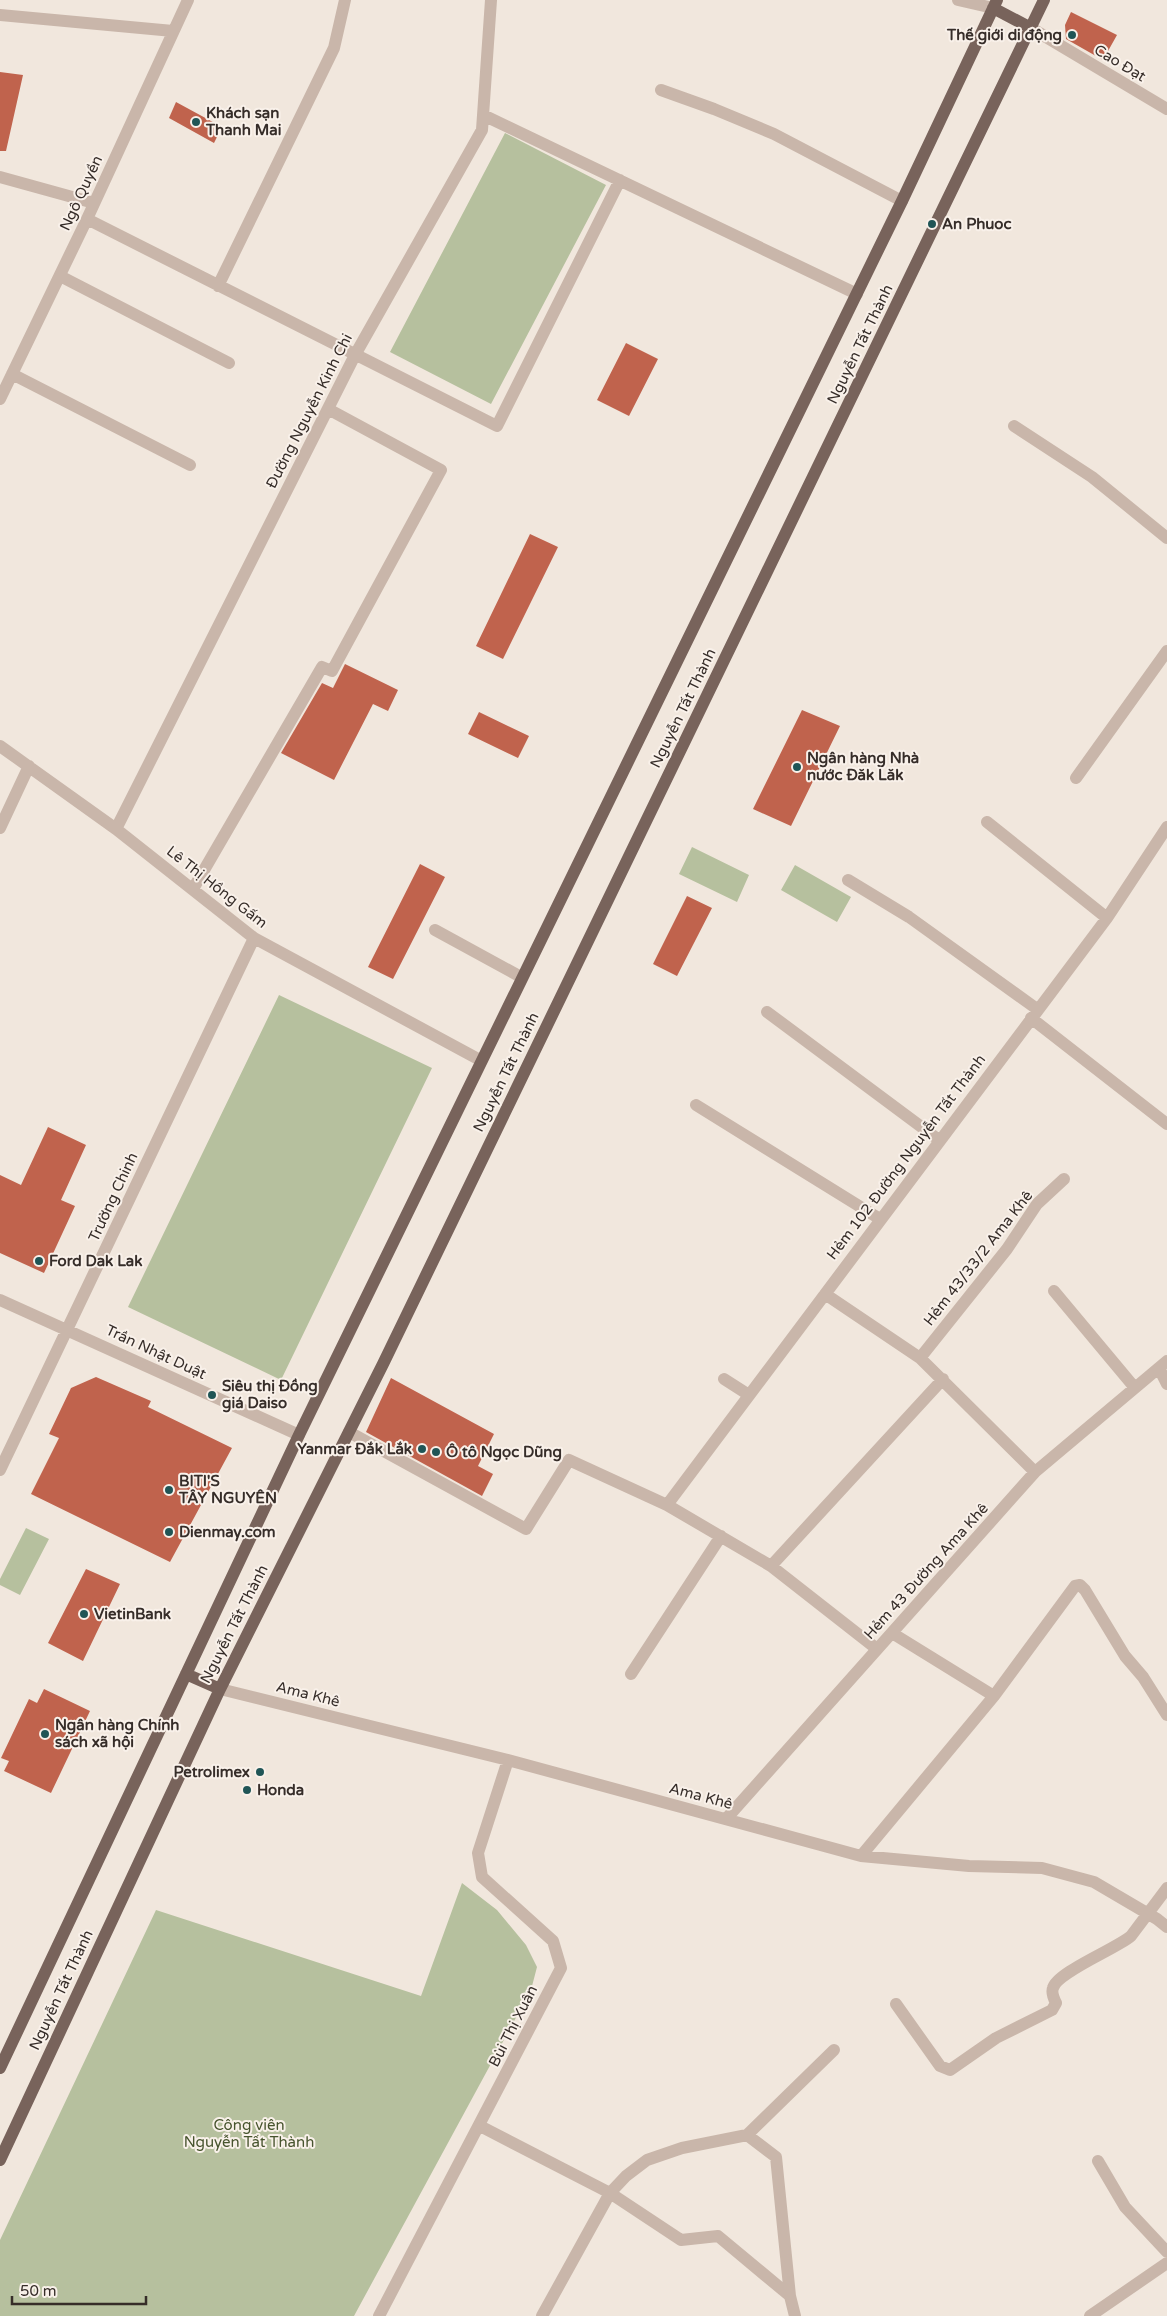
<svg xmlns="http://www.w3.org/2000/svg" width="1167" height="2316" viewBox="0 0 1167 2316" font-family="'Varela Round',sans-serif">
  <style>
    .green { fill: #b6c09e }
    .building { fill: #c0634d }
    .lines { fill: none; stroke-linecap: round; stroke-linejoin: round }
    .minor { stroke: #c9b6aa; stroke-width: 12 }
    .major { stroke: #78635b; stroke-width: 12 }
    .poi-dot { fill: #205556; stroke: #f9f1ea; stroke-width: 2 }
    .labels { text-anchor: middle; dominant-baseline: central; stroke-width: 4; stroke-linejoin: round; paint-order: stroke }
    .poi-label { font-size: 15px; font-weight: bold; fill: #362d29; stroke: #f9f1ea; text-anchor: start }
    .street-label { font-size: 15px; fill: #362d29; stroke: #f9f1ea }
    .park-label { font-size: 15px; fill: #47542e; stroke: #f9f1ea }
  </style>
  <rect width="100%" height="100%" fill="#f1e7dd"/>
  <path class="green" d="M505 133 606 185 491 404 390 352Z
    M692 847 749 875 737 902 679 874Z
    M795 865 851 897 837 922 781 890Z
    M279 995 432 1068 281 1380 128 1307Z
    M26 1528 49 1539 20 1595 0 1585V1579Z
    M462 1883 497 1910 526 1945 537 1967 531 1990 354 2316H0V2240L156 1910 421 1996Z"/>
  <path class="building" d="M1071 12 1117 35 1103 60 1066 39 1065 25Z
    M0 72 23 75 6 151H0Z
    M176 102 222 127 214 143 169 118Z
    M626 343 658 359 629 416 597 400Z
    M530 534 558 547 503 659 476 646Z
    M345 664 398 690 388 711 373 704 334 780 281 753 322 683 333 688Z
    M802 710 840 726 791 826 753 809Z
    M479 712 529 736 518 758 468 734Z
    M420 864 445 877 393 979 368 967Z
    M687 896 712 908 677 976 653 964Z
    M48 1127 86 1145 61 1200 75 1206 44 1273 0 1253V1175L21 1185Z
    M96 1377 151 1401 148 1407 232 1448 170 1562 31 1494 59 1438 49 1434 71 1388Z
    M391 1378 494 1434 478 1466 493 1474 482 1496 366 1432Z
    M86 1569 120 1584 83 1661 48 1643Z
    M44 1689 90 1711 51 1793 4 1771 9 1761 1 1758 29 1699 37 1703Z"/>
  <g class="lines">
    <path class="minor" d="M958 0 993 8
      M0 15 173 31
      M1031 28 1167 109
      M661 90 714 109 774 134 902 201
      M483 115 857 294
      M0 177 94 203
      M87 219 497 426 620 180
      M60 276 229 363
      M218 286 334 48 345 0
      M12 374 190 465
      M0 399 87 219 188 0
      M1014 426 1092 477 1167 538
      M0 746 116 829 254 938 480 1060
      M1076 778 1167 651
      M987 822 1107 918
      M0 828 29 766
      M116 829 355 355 482 130 491 0
      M848 880 909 917 1037 1009
      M193 889 322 667 332 671 441 470 328 409
      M435 930 521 977
      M767 1012 939 1140
      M1031 1018 1167 1124
      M696 1105 880 1219
      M1054 1291 1135 1388
      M825 1294 920 1358 1035 1472
      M0 1300 299 1435
      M920 1358 1007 1249 1037 1204 1064 1179
      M1159 1368 1167 1384
      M724 1379 749 1395
      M349 1432 526 1529 569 1460 667 1505 771 1566 877 1649
      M0 1470 254 938
      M667 1505 1107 918 1167 827
      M771 1566 943 1379
      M892 1633 994 1696
      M631 1674 721 1536
      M220 1689 508 1760 861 1856 969 1866 1042 1868 1094 1882 1157 1919 1167 1927
      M726 1819 1035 1472 1167 1361
      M861 1856 994 1696 1075 1586 1080 1585 1085 1590 1125 1656 1143 1677 1167 1715
      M896 2004 940 2066 950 2070 996 2038 1052 2010 1056 2003C1054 1999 1051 1993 1053 1988 1057 1972 1116 1949 1131 1936L1167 1888
      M480 2126 610 2193 542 2316
      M747 2135 776 2157 790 2296 795 2316
      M1098 2161 1125 2207 1167 2252
      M790 2296 718 2236 681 2240 610 2193 626 2176 647 2160 682 2148 747 2135 834 2050
      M379 2316 561 1968 553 1941 482 1877 478 1853 508 1760
      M1090 2316 1167 2263"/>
    <path class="major" d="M993 8 1031 28
      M186 1674 220 1689
      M0 2068 299 1435 902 201 997 0
      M0 2160 220 1689 383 1364 1044 0"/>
  </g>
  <g class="poi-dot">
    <circle cx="1072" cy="35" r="5"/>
    <circle cx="196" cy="122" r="5"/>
    <circle cx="932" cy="224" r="5"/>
    <circle cx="797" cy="767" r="5"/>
    <circle cx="39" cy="1261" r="5"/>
    <circle cx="212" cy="1395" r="5"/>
    <circle cx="422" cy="1449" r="5"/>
    <circle cx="436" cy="1452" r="5"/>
    <circle cx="169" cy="1490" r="5"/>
    <circle cx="169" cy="1532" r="5"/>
    <circle cx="84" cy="1614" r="5"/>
    <circle cx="45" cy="1734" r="5"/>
    <circle cx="260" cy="1772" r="5"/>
    <circle cx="247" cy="1790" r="5"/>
  </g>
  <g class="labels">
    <g class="poi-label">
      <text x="1062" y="35" text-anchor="end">Thế giới di động</text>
      <text x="206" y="113">Khách sạn<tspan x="206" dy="17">Thanh Mai</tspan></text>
      <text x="942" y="224">An Phuoc</text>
      <text x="807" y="758">Ngân hàng Nhà<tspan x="807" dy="17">nước Đăk Lăk</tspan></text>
      <text x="49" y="1261">Ford Dak Lak</text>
      <text x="222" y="1386">Siêu thị Đồng<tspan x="222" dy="17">giá Daiso</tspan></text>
      <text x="412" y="1449" text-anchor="end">Yanmar Đắk Lắk</text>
      <text x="446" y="1452">Ô tô Ngọc Dũng</text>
      <text x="179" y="1481">BITI'S<tspan x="179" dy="17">TÂY NGUYÊN</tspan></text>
      <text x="179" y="1532">Dienmay.com</text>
      <text x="94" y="1614">VietinBank</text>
      <text x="55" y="1725">Ngân hàng Chính<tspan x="55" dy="17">sách xã hội</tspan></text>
      <text x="250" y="1772" text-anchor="end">Petrolimex</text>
      <text x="257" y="1790">Honda</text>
    </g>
    <g class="street-label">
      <text transform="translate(1120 63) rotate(31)">Cao Đạt</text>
      <text transform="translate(81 193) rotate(-65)">Ngô Quyền</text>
      <text transform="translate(860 344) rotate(-64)">Nguyễn Tất Thành</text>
      <text transform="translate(309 411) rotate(-63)">Đường Nguyễn Kinh Chi</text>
      <text transform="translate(683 708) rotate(-64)">Nguyễn Tất Thành</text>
      <text transform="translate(217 887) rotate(38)">Lê Thị Hồng Gấm</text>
      <text transform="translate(506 1072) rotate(-64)">Nguyễn Tất Thành</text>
      <text transform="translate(906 1157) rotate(-53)">Hẻm 102 Đường Nguyễn Tất Thành</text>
      <text transform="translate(113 1197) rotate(-65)">Trường Chinh</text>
      <text transform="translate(978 1258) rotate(-52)">Hẻm 43/33/2 Ama Khê</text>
      <text transform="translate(156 1352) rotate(25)">Trần Nhật Duật</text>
      <text transform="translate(926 1571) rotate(-48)">Hẻm 43 Đường Ama Khê</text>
      <text transform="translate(234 1624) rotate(-63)">Nguyễn Tất Thành</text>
      <text transform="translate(308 1694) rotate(14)">Ama Khê</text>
      <text transform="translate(701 1796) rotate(15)">Ama Khê</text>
      <text transform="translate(61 1990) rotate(-65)">Nguyễn Tất Thành</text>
      <text transform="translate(513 2026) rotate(-63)">Bùi Thị Xuân</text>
    </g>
    <g class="park-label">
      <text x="249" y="2125">Công viên<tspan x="249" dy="17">Nguyễn Tất Thành</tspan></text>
    </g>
  </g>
  <path d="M12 2296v8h134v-8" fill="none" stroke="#362d29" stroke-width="2.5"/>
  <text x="20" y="2296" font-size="15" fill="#362d29" stroke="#f9f1ea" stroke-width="4" paint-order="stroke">50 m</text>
</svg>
